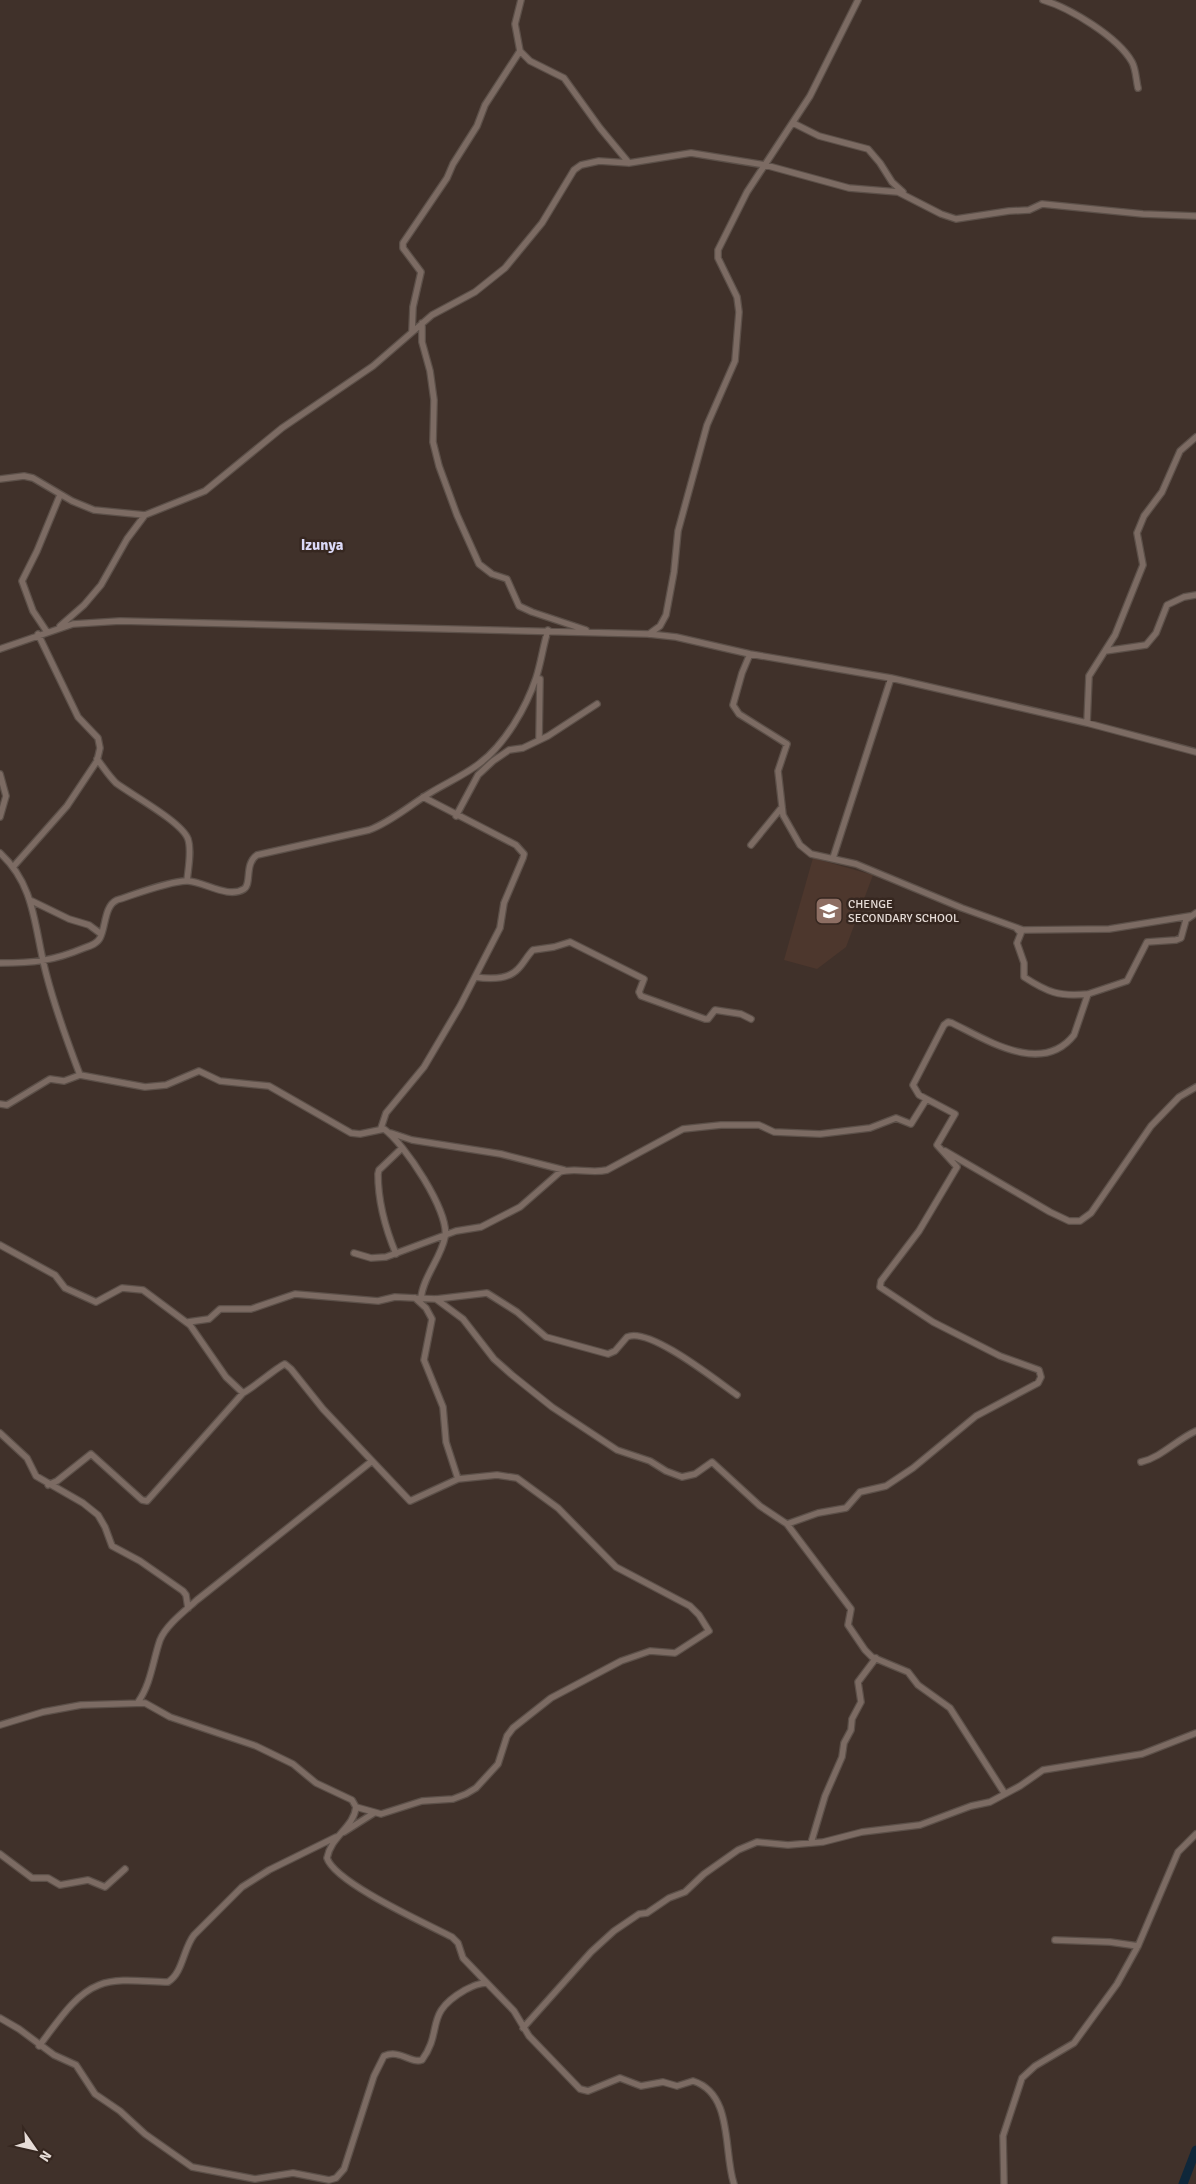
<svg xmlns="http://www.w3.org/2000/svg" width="1196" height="2184" viewBox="0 0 1196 2184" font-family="Signika,sans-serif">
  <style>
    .built { fill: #4d372d }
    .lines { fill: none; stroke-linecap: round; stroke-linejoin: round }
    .river { stroke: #0f273a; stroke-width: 9 }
    .minor-casing { stroke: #5c5049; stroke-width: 8 }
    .minor { stroke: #7c6b63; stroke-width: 5.5 }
    .labels { text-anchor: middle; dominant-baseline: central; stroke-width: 5; stroke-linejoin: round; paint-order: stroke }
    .poi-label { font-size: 12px; fill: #e6dcd7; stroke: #362720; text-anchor: start }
    .quarter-label { font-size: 15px; font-weight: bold; fill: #dbd9f7; stroke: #362720 }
  </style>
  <rect width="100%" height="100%" fill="#40312a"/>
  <path class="built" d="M813 858 873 875 846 947 817 969 784 960Z"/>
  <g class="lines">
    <path class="river" d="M1183 2184 1196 2150"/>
    <defs>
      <path id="minor" d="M521 0 515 24 520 51 530 61 564 78 600 128 629 163
        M1043 0C1070 8 1118 37 1132 62 1136 69 1136 80 1138 88
        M793 123 819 136 868 149 880 163 892 182 903 192
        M422 323V342L430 371 434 400 433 442 439 466 457 515 479 564 492 574 507 579 519 606 532 612 586 630
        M412 331 413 307 421 272 403 248V243L447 178 453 164 477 126 485 105 520 51
        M0 479 24 476 33 478 72 501 94 510 145 515 205 491 282 428 373 366 432 315 475 292 505 268 542 223 574 170 581 165 599 161 629 163 691 153 765 165 849 188 898 192 941 214 956 219 1009 211 1029 210 1042 204 1143 214 1196 216
        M60 626 84 605 101 585 127 539 145 515
        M47 632 33 611 22 581 37 551 60 495
        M649 634 660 626 666 615 674 572 678 531 707 425 735 361 739 312 737 297 718 258V250L747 192 810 96 858 0
        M0 649 73 624 120 621 649 634 676 637 750 654 891 678 1087 723 1196 752
        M1105 651 1146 645 1156 633 1167 605 1184 597 1196 595
        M750 654 742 673 733 705 739 714 787 744 778 771 783 815 800 845 811 854 856 864 962 908 1023 930 1109 929 1190 916
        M1087 723 1089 676 1115 635 1143 565 1137 533 1144 516 1162 492 1180 451 1196 437
        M539 740 540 679
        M97 759C104 768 108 775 116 783 132 795 182 822 188 839 192 851 188 869 187 881
        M0 774 6 796 0 817
        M456 816 478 775 493 761 509 750 523 748 548 736 597 704
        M751 845 782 807
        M0 853C36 886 34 928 46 973 55 1008 67 1041 80 1075
        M833 858 891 678
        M13 867 67 806 97 761 100 748 98 738 78 717 38 634
        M32 901 69 919 89 925 101 934
        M1017 929 1021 933 1017 943 1024 963V977C1047 992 1059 997 1088 994
        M0 963C33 963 53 961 84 948 90 946 97 944 100 938 106 927 104 906 117 900 133 895 172 880 188 881 205 882 228 899 244 889 252 884 244 864 257 855L369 830C391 822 410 805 430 793 446 783 465 775 480 763 505 744 526 708 536 678 541 663 543 646 548 630
        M475 977C488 979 508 980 518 969 524 963 527 956 533 950L554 947 570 942 644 979 639 992 641 996 705 1019H708L715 1010 741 1014 751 1019
        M0 1104 7 1105 50 1079 64 1081 80 1075 145 1087 166 1085 199 1071 220 1081 269 1086 351 1133 360 1134 384 1129C404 1143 450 1212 445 1237 441 1258 423 1277 421 1298
        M381 1128 386 1113 424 1067 460 1006 500 928 504 903 523 858 524 854 516 845 423 797
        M391 1133 412 1140 501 1154 564 1170
        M945 1151 1050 1212 1069 1221H1080L1091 1213 1100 1200 1151 1126 1179 1097 1196 1087
        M0 1245 55 1275 65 1288 96 1302 122 1288 143 1290 190 1325 226 1377 243 1393
        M354 1253 371 1258 386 1257 456 1231 481 1227 520 1207 560 1172C575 1167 591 1174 607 1170L683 1129 721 1125H759L774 1132 820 1134 870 1128 896 1118 911 1124 926 1100
        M396 1254C386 1230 378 1200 378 1174L379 1170 402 1148
        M415 1298 426 1308 432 1319 424 1360 443 1407 446 1442 458 1479
        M436 1299 463 1319 494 1359 512 1375 552 1407 617 1450 650 1461 666 1471 682 1477 695 1474 712 1462 760 1506 787 1524 845 1601 851 1609 848 1625 865 1650 872 1657 908 1672 918 1685 950 1708 1005 1794
        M188 1322 209 1319 220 1309H251L295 1294 378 1301 395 1297 436 1299 487 1293 517 1312 546 1337 608 1354 615 1351 627 1337C649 1326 718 1382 737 1395
        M0 1433 27 1458 36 1476 83 1503 98 1515 105 1527 112 1546 140 1561 183 1591 186 1595 188 1608
        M1141 1462C1162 1457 1176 1440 1196 1431
        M48 1485 57 1481 91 1454 142 1500 147 1501 243 1393C253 1388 280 1365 285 1364L291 1369 323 1409 410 1501 458 1479 497 1475 517 1478 558 1508 616 1567 690 1606 699 1615 709 1631 675 1653 650 1651 621 1661 551 1698 513 1728 507 1736 498 1764 476 1788 466 1794 453 1799 422 1801 381 1814 356 1807
        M787 1524 818 1513 846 1508 860 1492 886 1486 913 1468 976 1416 1038 1383 1041 1377 1039 1370 1000 1356 933 1322 880 1287 881 1281 919 1231 957 1167 937 1145 955 1114 919 1095 913 1085 944 1025 948 1022 952 1023C987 1040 1042 1076 1074 1035L1088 994 1127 981 1147 942 1176 940 1181 938 1186 920 1196 913
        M138 1702C151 1684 153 1660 160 1640 166 1625 186 1610 197 1600L372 1461
        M0 1725 43 1712 81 1705 145 1703 170 1717 256 1746 293 1764 316 1783 352 1800 356 1807C354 1827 331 1836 327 1858 335 1883 427 1924 452 1937L458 1943 463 1958 487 1983
        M344 1832 374 1813
        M811 1843 825 1796 842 1757 844 1743 851 1730 852 1719 861 1702 858 1682 876 1658
        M0 1854 32 1878H48L60 1885 88 1880 105 1887 125 1869
        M1055 1940 1110 1942 1138 1946
        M0 2018 19 2029 54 2055 76 2065 95 2094 120 2111 145 2134 192 2167 255 2179 293 2173 329 2180 336 2178 344 2169 374 2076 384 2056C400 2049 411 2064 422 2060 444 2030 423 2014 465 1990 473 1986 479 1983 487 1983L514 2011 529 2036 580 2089 588 2091 620 2078 641 2086 663 2082 677 2086 693 2081C734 2094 723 2152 734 2184
        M523 2028 591 1952 614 1931 639 1914 647 1913 669 1898 685 1892 704 1874 738 1850 757 1842 788 1845 823 1842 862 1832 920 1825 971 1806 990 1802 1020 1786 1043 1770 1142 1754 1196 1733
        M39 2046C56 2025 73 1995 99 1985 119 1977 146 1982 168 1982 183 1973 183 1949 194 1935L242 1887 269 1870 336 1837
        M1004 2184 1003 2136 1022 2078 1035 2066 1074 2043 1117 1984 1138 1946 1178 1852 1196 1834"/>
    </defs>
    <use href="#minor" class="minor-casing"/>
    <use href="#minor" class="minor"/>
  </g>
  <defs>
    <symbol id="school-square" viewBox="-11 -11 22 22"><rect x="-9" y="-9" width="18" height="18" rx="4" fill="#8d6e63" stroke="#362720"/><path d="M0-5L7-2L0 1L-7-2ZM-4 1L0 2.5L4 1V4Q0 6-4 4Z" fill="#fff"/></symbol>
  </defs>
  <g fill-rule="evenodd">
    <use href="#school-square" x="813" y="895" width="32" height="32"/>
  </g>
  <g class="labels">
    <g class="poi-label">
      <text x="848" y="904">CHENGE<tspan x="848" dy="14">SECONDARY SCHOOL</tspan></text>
    </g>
    <g class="quarter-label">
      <text x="322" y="545">Izunya</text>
    </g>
  </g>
  <g transform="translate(35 2149) rotate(124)" stroke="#362720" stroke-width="4" paint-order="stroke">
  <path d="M0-4L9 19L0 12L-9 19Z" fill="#e6dcd7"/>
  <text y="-8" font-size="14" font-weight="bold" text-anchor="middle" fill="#e6dcd7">N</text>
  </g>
</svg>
